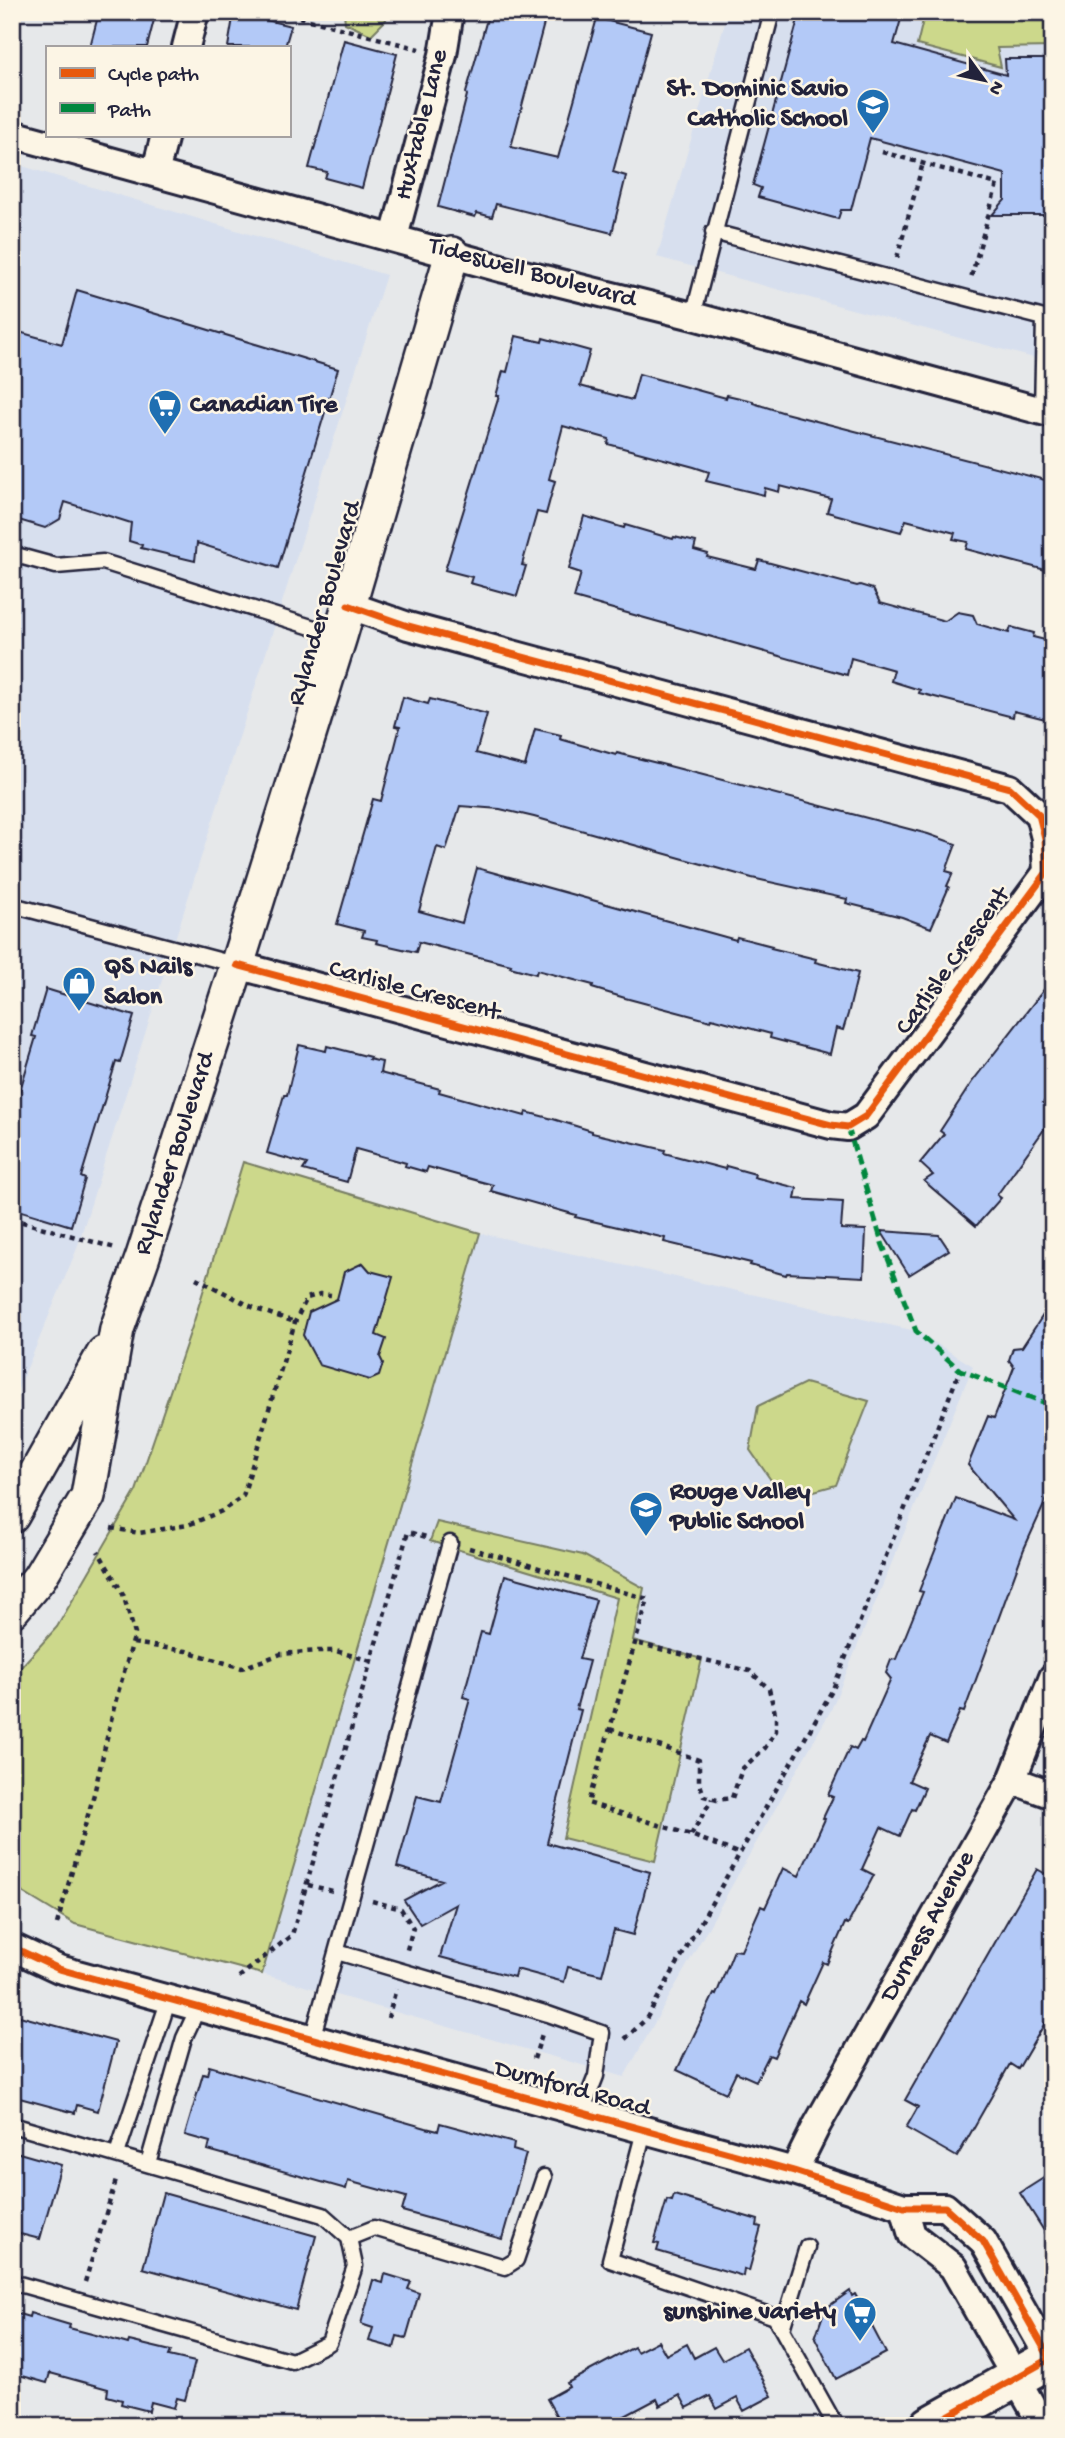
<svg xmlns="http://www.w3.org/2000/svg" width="1065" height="2438" viewBox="0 0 1065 2438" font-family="'Gochi Hand',sans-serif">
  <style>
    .built { fill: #d7dfee }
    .green { fill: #ccd88b; stroke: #777d63; stroke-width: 2 }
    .building { fill: #b3c9f7; stroke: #22223b; stroke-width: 2 }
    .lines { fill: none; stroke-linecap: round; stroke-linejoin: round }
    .service-casing { stroke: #22223b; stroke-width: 19 }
    .minor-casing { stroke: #22223b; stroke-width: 32 }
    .tertiary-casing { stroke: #22223b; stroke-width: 38 }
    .secondary-casing { stroke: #22223b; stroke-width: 44 }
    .path { stroke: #22223b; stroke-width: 4.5; stroke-dasharray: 5 5; stroke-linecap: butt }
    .service { stroke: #fcf5e5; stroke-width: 14 }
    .minor { stroke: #fcf5e5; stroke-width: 26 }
    .tertiary { stroke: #fcf5e5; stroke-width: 33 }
    .secondary { stroke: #fcf5e5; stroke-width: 38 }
    .quiet { stroke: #00873e; stroke-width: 5; stroke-dasharray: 10 5; stroke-linecap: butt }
    .cycleway-casing { stroke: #fcf5e5; stroke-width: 11 }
    .cycleway { stroke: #e8590c; stroke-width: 7 }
    .labels { text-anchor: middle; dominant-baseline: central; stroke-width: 5; stroke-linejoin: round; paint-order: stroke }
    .poi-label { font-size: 26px; font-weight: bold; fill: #22223b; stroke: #fcf5e5; text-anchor: start }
    .street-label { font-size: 26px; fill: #22223b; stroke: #fcf5e5 }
  </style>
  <rect width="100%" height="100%" fill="#e6e8ea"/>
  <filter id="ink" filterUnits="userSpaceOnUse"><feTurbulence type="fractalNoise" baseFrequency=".0143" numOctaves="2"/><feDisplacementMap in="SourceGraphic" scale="14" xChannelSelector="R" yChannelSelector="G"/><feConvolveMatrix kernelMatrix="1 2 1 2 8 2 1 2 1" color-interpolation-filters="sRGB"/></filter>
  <g filter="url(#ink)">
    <path class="built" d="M728 12H1053V363L657 257Z
      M12 163 386 275 76 1251 12 1404Z
      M480 1233 916 1331 973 1366 831 1710 624 2077 262 1974Z"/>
    <path class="green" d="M344 12H384L386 20 371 35 345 23Z
      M925 12H1053V47L997 48 1001 67 917 45Z
      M243 1162 480 1233 262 1974 75 1924 12 1886V1677L57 1627 136 1491 194 1321Z
      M805 1383 869 1401 836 1485 807 1493 773 1483 750 1450 758 1406Z
      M437 1522 583 1555 644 1588 633 1640 702 1659 655 1861 563 1838 617 1598 430 1541Z"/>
    <path class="building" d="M99 12H156L147 47H90Z
      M234 12 291 26 285 47H228Z
      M489 12H547L511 147 558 158 597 18 651 32 613 172 626 176 612 233 496 204 492 217 477 213 475 217 438 207 467 95 466 93Z
      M800 12H903L894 44 1006 75 1005 59H1053V215H992L1005 200V174L870 138 851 210H841L838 219 758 197 761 188 753 185Z
      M344 40 397 54 362 188 325 178 327 172 309 168Z
      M77 290 338 369 278 568 197 543 195 561 141 548 142 545 129 541 131 523 65 502 60 519 45 528 12 518V330L62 344Z
      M516 336 542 342 543 338 590 351 580 386 632 400 639 374 726 398 727 395 753 401V403L785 413 1053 482V572L966 549 968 542 953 539 955 533 906 520 901 532 827 512 831 499 780 486 779 492 765 488 764 495 706 481 709 472 694 467 608 444 609 439 563 426 549 479 555 481 546 514 537 512 522 565 526 566 517 596 470 583 472 577 445 570 499 396H496L503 371 507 372Z
      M584 516 624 528 625 525 673 539 674 537 696 542 694 550 708 554 707 557 756 569 759 560 857 586 860 585 873 589 880 603 945 621 958 612 973 615 977 624 1009 633 1011 627 1034 633 1033 637 1053 642V721L1014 711 1013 717 919 693 920 690 891 681 894 670 851 658 847 675 574 598 581 573 569 569Z
      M403 697 428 704 430 699 487 714 476 753 525 766 535 729 561 735 560 739 616 755 617 753 669 766 928 834 956 844 946 871 953 873 947 886 949 887 931 928 902 917 846 903 847 899 752 878 534 817 500 809 460 806 446 850 437 847 419 911 462 923 477 868 736 940 737 937 772 946 771 948 816 959 815 962 858 973 848 1014 843 1030 836 1028 830 1054 770 1038 771 1034 712 1018 711 1021 625 998 592 988 593 985 537 970 536 974 510 967 511 965 419 942 416 952 376 943 377 940 362 937 364 931 337 924 373 799 381 801 400 727 395 726Z
      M1053 978V1090L1043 1103 1053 1109V1117L997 1195 1001 1198 976 1226 924 1181 933 1175 920 1163 944 1134 940 1131 972 1082Z
      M46 989 134 1016 120 1063 116 1062 81 1177 85 1179 71 1226 12 1208V1117L36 1037 32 1036Z
      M299 1045 326 1051 327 1046 370 1057 369 1059 382 1062 380 1073 440 1089 439 1092 525 1116 526 1112 553 1119 592 1131V1133L665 1150 664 1153 725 1169 726 1166 755 1174 754 1177 797 1188 795 1199 843 1202 841 1229 866 1230 864 1277 787 1273 786 1275 750 1265 751 1263 664 1242 665 1238 575 1217 576 1215 491 1191 493 1185 428 1167 426 1172 405 1166 406 1163 356 1149 347 1182 303 1170 307 1164 267 1153 284 1095H287Z
      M881 1231 939 1235 949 1250 909 1275Z
      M363 1263 370 1271 393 1277 376 1335 386 1339 380 1357 383 1363 379 1376 370 1380 319 1365 303 1335 309 1312 337 1299 344 1272Z
      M1053 1300V1485L1024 1549 964 1712 960 1711 946 1743 930 1736 909 1781 925 1788 915 1810 912 1809 900 1836 881 1827 862 1869 874 1875 848 1924 845 1923 827 1964 823 1962 804 2004 799 2001 774 2057 769 2055 756 2081 736 2072 726 2093 677 2070 714 1994 716 1995 734 1950 741 1951 761 1906 765 1908 783 1868 799 1876 825 1819 823 1818 833 1797 828 1795 850 1747 856 1750 861 1741 863 1742 891 1679 886 1673 891 1660 896 1659 923 1592 919 1591 956 1498 1014 1520 968 1465 988 1416 994 1418 1009 1380 1014 1367 1009 1360 1013 1348 1022 1347Z
      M505 1575 596 1600 579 1659 589 1661 576 1709 581 1710 547 1843 650 1872 633 1935 614 1930 602 1975 568 1967 564 1982 516 1969 514 1977 440 1957 456 1904 420 1924 404 1900 442 1880 397 1867 417 1796 441 1802 470 1699 463 1697 481 1632 489 1634Z
      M1037 1869 1053 1878V2019L1045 2023 1018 2069 1010 2064 957 2157 906 2128 918 2107 905 2100Z
      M12 2014 116 2042 98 2111 77 2105 75 2113 12 2096Z
      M209 2066 426 2128 438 2131 440 2123 514 2143 513 2150 526 2154 502 2239 402 2211 406 2197 348 2181 346 2189 208 2150 210 2142 185 2135 203 2074 207 2075Z
      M12 2151 61 2165 40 2239 12 2232Z
      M1053 2172V2245L1020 2193Z
      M163 2193 316 2236 296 2310 143 2268Z
      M674 2195 758 2220 757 2226 761 2227 749 2271 744 2269 743 2276 657 2251 659 2244 654 2243 667 2200 672 2201Z
      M385 2274 411 2282 408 2289 419 2293 406 2338 397 2336 394 2348 369 2341 373 2328 361 2324 373 2280 383 2283Z
      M850 2291 852 2296 855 2294 886 2353 836 2379 815 2338 825 2309Z
      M12 2312 29 2317 30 2313 70 2325 69 2328 107 2338 128 2344 129 2341 171 2351 169 2356 195 2362 185 2400 177 2398 174 2408 151 2402 149 2411 121 2404 122 2400 107 2396 108 2389 50 2373 47 2383 19 2375 20 2371 12 2369Z
      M658 2341 666 2355 687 2344 694 2358 714 2347 722 2360 745 2347 772 2396 744 2411 737 2398 717 2409 710 2396 687 2408 680 2395 660 2406 657 2399 606 2426H562L547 2399 569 2387 567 2383 634 2347 637 2352Z"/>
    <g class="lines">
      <defs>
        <path id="service" d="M713 232 1044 318 1042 411
          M693 316 772 12
          M12 554 56 566 103 562 340 636
          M12 905 237 965
          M337 1952 548 2014 602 2033 596 2076 581 2114
          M312 2039 450 1543
          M12 2125 323 2215 349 2238 355 2266 329 2343 292 2361 12 2282
          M644 2131 610 2260 775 2317 836 2426
          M117 2154 169 1999
          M148 2163 184 2038 199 2006
          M349 2238 374 2228 505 2267 516 2260 544 2177
          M782 2329 807 2247"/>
        <path id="minor" d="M186 47 195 12
          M12 134 504 269 693 316 1053 414
          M155 173 165 135
          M394 237 443 55 450 12
          M237 965 831 1125 848 1127 866 1116 1047 872 1045 838 1039 815 1010 788 408 626 348 605
          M1012 1780 1053 1795
          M12 1947 59 1969 794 2171 904 2207H945L983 2241 1053 2364
          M794 2171 817 2125 1012 1780 1053 1677
          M904 2207 912 2235 953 2267 1043 2426"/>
        <path id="tertiary" d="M12 1516 104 1353
          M12 1610 39 1578 88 1496 117 1329 143 1256 237 965 340 636 452 254"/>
        <path id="secondary" d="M930 2426 1053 2357"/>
      </defs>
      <use href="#service" class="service-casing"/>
      <use href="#minor" class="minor-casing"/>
      <use href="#tertiary" class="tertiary-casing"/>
      <use href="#secondary" class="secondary-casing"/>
      <path class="path" d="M270 12 302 18 419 49
        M882 152 997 184 971 278
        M897 258 923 163
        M12 1219 115 1248
        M196 1278 256 1309 295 1322
        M111 1528 139 1533 188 1525 222 1511 243 1496 295 1322 307 1298 320 1294 331 1295
        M469 1548 648 1599 588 1803 691 1835 740 1854
        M133 1643 186 1651 242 1668 281 1654 318 1651H336L371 1661
        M610 1729 699 1760V1781L704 1796 717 1800 732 1798 742 1769 765 1748 776 1731V1717L769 1689 750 1671 636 1643
        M691 1835 712 1799
        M308 1885 333 1891
        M372 1901 401 1909 413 1928 406 1953
        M57 1924 94 1794 115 1703 135 1634 123 1594 98 1551
        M239 1977 292 1935 408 1532 430 1538
        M388 2018 396 1989
        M625 2039 646 2019 833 1689 960 1370
        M534 2059 542 2034
        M85 2282 117 2177"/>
      <use href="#service" class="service"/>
      <use href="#minor" class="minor"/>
      <use href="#tertiary" class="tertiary"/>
      <use href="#secondary" class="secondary"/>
      <path class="quiet" d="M848 1127 882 1243 916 1331 960 1370 1053 1406"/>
      <defs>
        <path id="cycleway" d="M237 965 831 1125 848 1127 866 1116 1047 872 1045 838 1039 815 1010 788 408 626 348 605
          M12 1947 59 1969 794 2171 904 2207H945L983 2241 1053 2364
          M930 2426 1053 2357"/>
      </defs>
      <use href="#cycleway" class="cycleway-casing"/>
      <use href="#cycleway" class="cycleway"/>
    </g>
  </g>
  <defs>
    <symbol id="school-pin" viewBox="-11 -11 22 30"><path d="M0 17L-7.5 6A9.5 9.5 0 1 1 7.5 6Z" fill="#1f6fb2" stroke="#fcf5e5"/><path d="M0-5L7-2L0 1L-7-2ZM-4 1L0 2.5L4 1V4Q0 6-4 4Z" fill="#fff"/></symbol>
    <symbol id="supermarket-pin" viewBox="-11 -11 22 30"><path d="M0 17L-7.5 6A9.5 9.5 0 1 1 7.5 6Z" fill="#1f6fb2" stroke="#fcf5e5"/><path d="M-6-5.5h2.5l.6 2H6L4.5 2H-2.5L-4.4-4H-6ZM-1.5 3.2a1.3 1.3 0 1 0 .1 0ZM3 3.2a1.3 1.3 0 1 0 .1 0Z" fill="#fff"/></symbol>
    <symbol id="shop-pin" viewBox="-11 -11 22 30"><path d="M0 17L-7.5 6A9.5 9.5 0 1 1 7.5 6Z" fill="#1f6fb2" stroke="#fcf5e5"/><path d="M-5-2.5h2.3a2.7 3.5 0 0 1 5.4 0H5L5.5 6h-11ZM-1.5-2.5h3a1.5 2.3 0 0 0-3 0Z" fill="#fff"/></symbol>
  </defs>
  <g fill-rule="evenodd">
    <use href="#school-pin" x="854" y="86" width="38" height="52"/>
    <use href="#supermarket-pin" x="146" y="387" width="38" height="52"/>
    <use href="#shop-pin" x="60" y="964" width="38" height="52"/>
    <use href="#school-pin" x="627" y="1489" width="38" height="52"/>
    <use href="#supermarket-pin" x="841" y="2294" width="38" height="52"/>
  </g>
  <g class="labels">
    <g class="poi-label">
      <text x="848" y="90" text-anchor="end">St. Dominic Savio<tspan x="848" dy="30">Catholic School</tspan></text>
      <text x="190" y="406">Canadian Tire</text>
      <text x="104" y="968">QS Nails<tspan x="104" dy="30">Salon</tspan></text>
      <text x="670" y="1493">Rouge Valley<tspan x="670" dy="30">Public School</tspan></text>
      <text x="836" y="2313" text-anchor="end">sunshine variety</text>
    </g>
    <g class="street-label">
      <text transform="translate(423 125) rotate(-76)">Huxtable Lane</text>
      <text transform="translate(532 274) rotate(15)">Tideswell Boulevard</text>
      <text transform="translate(326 604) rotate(-74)">Rylander Boulevard</text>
      <text transform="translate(954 962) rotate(-54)">Carlisle Crescent</text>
      <text transform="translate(414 992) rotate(15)">Carlisle Crescent</text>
      <text transform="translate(176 1154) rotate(-72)">Rylander Boulevard</text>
      <text transform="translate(929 1927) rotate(-61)">Durness Avenue</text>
      <text transform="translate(572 2090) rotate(15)">Durnford Road</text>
    </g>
  </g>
  <rect width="1065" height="2438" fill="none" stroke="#fcf5e5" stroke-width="42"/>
  <rect x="21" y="21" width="1023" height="2396" fill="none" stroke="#22223b" stroke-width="2.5" filter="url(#ink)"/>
  <rect x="46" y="46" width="245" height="91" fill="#fcf5e5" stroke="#a5a1a1" stroke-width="2"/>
  <rect x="60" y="68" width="35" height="10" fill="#e8590c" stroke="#a5a1a1" stroke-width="2"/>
  <text x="108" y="80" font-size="21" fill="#22223b">Cycle path</text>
  <rect x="60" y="103" width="35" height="10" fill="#00873e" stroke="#a5a1a1" stroke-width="2"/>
  <text x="108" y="116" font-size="21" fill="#22223b">Path</text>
  <g transform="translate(984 80) rotate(123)" stroke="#fcf5e5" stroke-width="5" paint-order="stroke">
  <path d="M0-5L12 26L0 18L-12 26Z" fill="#22223b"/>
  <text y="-10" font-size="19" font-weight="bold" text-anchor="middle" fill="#22223b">N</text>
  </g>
</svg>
